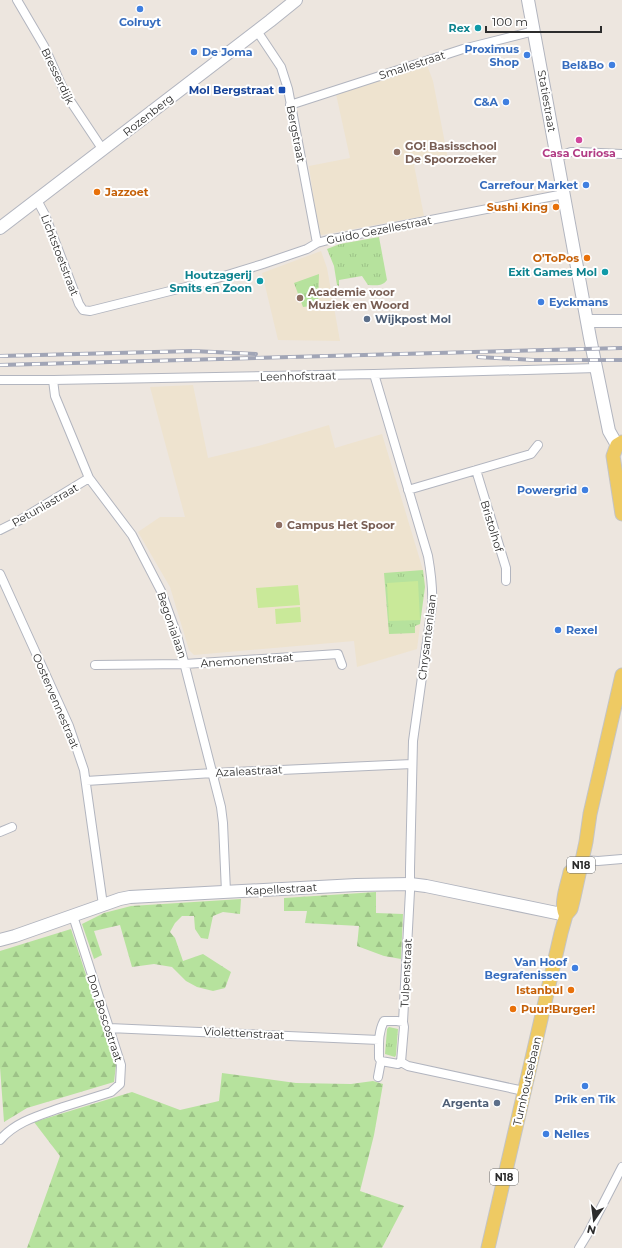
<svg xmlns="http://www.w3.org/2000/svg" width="622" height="1248" viewBox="0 0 622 1248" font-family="Montserrat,sans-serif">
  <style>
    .education { fill: #eee3cf }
    .grass { fill: url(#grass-tufts) }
    .forest { fill: url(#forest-firs) }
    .pitch { fill: #c9e999 }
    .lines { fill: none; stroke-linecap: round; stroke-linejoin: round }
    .street-casing { stroke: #b2b5bf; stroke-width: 10 }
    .secondary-casing { stroke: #b2b5bf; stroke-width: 14 }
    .primary-casing { stroke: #c4c4c4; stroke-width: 15 }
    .street { stroke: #fff; stroke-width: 8 }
    .secondary { stroke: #fff; stroke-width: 12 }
    .primary { stroke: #eeca63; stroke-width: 13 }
    .rail-casing { stroke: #a1a5b6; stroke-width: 4 }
    .rail { stroke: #fff; stroke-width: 2.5; stroke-dasharray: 8; stroke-linecap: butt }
    .shop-dot { fill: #3f7fe0; stroke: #fff; stroke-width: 1.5 }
    .culture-dot { fill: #0f9aa8; stroke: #fff; stroke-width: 1.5 }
    .transit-dot { fill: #1a4fb4; stroke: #fff; stroke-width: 1.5 }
    .hotel-dot { fill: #d1479c; stroke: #fff; stroke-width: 1.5 }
    .education-dot { fill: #8d6e63; stroke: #fff; stroke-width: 1.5 }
    .food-dot { fill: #e8710a; stroke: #fff; stroke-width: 1.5 }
    .service-dot { fill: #5c6f8a; stroke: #fff; stroke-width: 1.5 }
    .labels { text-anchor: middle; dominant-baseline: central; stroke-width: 4; stroke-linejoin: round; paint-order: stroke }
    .shield { fill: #fff; stroke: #6b6b6b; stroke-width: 1 }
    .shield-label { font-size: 10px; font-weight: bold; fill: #2c2c2c }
    .shop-label { font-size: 11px; font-weight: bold; fill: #366cbe; stroke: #fff; text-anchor: end }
    .culture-label { font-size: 11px; font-weight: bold; fill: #0d838f; stroke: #fff; text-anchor: end }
    .street-label { font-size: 11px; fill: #2c2c2c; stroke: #fff }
    .transit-label { font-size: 11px; font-weight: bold; fill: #164399; stroke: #fff; text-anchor: end }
    .education-label { font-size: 11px; font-weight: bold; fill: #785e54; stroke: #fff; text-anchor: start }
    .hotel-label { font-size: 11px; font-weight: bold; fill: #b23c85; stroke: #fff }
    .food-label { font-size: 11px; font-weight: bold; fill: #c56008; stroke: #fff; text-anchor: end }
    .service-label { font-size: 11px; font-weight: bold; fill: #4e5e75; stroke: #fff; text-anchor: start }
  </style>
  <defs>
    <pattern id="grass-tufts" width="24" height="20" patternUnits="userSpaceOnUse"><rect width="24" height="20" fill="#b6e29d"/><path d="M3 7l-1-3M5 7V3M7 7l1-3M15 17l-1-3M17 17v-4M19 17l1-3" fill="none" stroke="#9dc287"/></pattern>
    <pattern id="forest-firs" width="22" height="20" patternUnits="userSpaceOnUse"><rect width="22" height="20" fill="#b6e29d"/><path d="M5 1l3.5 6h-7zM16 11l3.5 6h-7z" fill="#9dc287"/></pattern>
  </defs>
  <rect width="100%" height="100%" fill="#ede6df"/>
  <path class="education" d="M427 65 433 81 448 159 414 165 424 216 321 235 318 232 309 166 350 158 336 94Z
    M321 251 327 268 340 341 278 340 262 273Z
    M193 385 208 458 262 445 329 425 335 448 382 434 423 570 425 587 417 649 357 667 354 641 194 655 189 650 170 587 138 532 160 517H185L150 387Z"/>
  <path class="grass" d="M379 237 387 280C382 287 376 285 368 285L362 276 339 280V286L337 285 334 266 327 249 340 244Z
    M319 274 318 305 303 307 294 283Z
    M423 570 425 587 420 624 415 626V633L389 634 384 573Z
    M389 1027 398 1029 396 1055 395 1057 385 1054 387 1029Z"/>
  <path class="forest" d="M376 892V913L403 914 401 959 384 956 357 946 359 926 305 923 307 911H284V898Z
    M241 899 240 914 223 912 213 916 208 939 201 938 195 929 194 916H182L175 923 170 932 175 938 183 961 203 954 231 972 225 988 213 991 197 987 186 981 172 967 154 964 132 967 120 925 94 931 102 955 94 959 82 924 104 913 131 906Z
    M71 929 106 1036 116 1065 114 1082 27 1108 4 1122 0 1067V951Z
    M222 1073 296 1083 351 1084 373 1081 383 1084 374 1135 360 1191 404 1206 382 1248H27L60 1156 34 1122 132 1092 180 1110 219 1101Z"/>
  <path class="pitch" d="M418 581 420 620 389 621 387 583Z
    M298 585 300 605 258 608 256 588Z
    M300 607 301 622 276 624 275 609Z"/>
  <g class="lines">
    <defs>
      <path id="street" d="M17 0 44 46 65 93 103 150
        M257 31 281 67 288 89 317 243
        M290 105 463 49 534 31
        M557 157 571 152H579L622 154
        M37 200 45 215 79 304 83 310 90 311 198 284 263 264 307 249 317 243 328 240 564 194
        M374 374 428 556C431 573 433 589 432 606L413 741 410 869V891L403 1022 404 1027 401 1062
        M0 380H53L374 374 597 368
        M53 380 55 396 89 478 132 535 161 591 177 635 221 807 223 823 226 892
        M476 470 506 568V581
        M408 490 531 454 538 445
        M0 530 20 520 89 478
        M0 574 69 726 84 770 103 905
        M95 665 185 664 338 654 342 665
        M86 781 213 773 412 764
        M0 832 12 827
        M582 860 598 861 622 859
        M109 1028 379 1040
        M381 1061 398 1064 401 1062 408 1066 524 1091
        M381 1061 379 1058C379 1045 378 1032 384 1021H397L403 1022
        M378 1077 381 1061
        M0 1140C16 1121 41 1115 63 1107 79 1102 95 1097 111 1092L120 1084 121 1065 73 916
        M579 1248 587 1235 622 1167"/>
      <path id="secondary" d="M528 0 590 338 609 431 617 445
        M0 228 270 21 296 0
        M587 321H622
        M0 940 15 936 120 899 130 897 356 885 410 884 426 886 566 915"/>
      <path id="primary" d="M622 442 617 445 613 456 622 514
        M566 915C559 906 568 883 570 872
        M488 1248 561 933 566 915 571 909 574 897 586 842 590 814 622 675"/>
    </defs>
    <use href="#street" class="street-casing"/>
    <use href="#secondary" class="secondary-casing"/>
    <use href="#primary" class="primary-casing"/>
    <use href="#street" class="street"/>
    <use href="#secondary" class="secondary"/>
    <use href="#primary" class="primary"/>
    <defs>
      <path id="rail" d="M0 356 193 351 256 354
        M478 357 534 360H622
        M0 365 622 348"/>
    </defs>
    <use href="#rail" class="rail-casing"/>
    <use href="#rail" class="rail"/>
  </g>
  <g class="shop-dot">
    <circle cx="140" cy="9" r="4"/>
    <circle cx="194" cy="52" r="4"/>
    <circle cx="527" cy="55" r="4"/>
    <circle cx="612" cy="65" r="4"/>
    <circle cx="506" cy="102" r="4"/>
    <circle cx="586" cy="185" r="4"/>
    <circle cx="541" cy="302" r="4"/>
    <circle cx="585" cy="490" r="4"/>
    <circle cx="558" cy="630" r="4"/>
    <circle cx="575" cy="968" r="4"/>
    <circle cx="585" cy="1086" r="4"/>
    <circle cx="546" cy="1134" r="4"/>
  </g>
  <g class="culture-dot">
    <circle cx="478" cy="28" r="4"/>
    <circle cx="605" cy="272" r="4"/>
    <circle cx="260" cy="281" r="4"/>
  </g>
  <rect class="transit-dot" x="278" y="86" width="8" height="8" rx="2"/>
  <circle class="hotel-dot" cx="579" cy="140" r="4"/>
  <g class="education-dot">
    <circle cx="397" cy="152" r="4"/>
    <circle cx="300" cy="298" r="4"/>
    <circle cx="279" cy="525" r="4"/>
  </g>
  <g class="food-dot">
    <circle cx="97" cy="192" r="4"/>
    <circle cx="556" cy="207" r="4"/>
    <circle cx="587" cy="258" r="4"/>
    <circle cx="571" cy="990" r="4"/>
    <circle cx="513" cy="1009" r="4"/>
  </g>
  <g class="service-dot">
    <circle cx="367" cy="319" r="4"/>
    <circle cx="497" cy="1103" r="4"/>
  </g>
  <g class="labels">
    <g class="shield">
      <rect x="567" y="857" width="28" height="16" rx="3"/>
      <rect x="490" y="1169" width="28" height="16" rx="3"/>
    </g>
    <g class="shield-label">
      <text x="581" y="865">N18</text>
      <text x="504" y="1177">N18</text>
    </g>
    <g class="shop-label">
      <text x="140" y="22" text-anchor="middle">Colruyt</text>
      <text x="519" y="49">Proximus<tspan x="519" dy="13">Shop</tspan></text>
      <text x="202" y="52" text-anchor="start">De Joma</text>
      <text x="604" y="65">Bel&amp;Bo</text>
      <text x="498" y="102">C&amp;A</text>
      <text x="578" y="185">Carrefour Market</text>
      <text x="549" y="302" text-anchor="start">Eyckmans</text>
      <text x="577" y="490">Powergrid</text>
      <text x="566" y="630" text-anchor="start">Rexel</text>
      <text x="567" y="962">Van Hoof<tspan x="567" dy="13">Begrafenissen</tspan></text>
      <text x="585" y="1099" text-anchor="middle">Prik en Tik</text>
      <text x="554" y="1134" text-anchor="start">Nelles</text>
    </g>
    <g class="culture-label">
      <text x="470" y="28">Rex</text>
      <text x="597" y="272">Exit Games Mol</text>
      <text x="252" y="275">Houtzagerij<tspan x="252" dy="13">Smits en Zoon</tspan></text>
    </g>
    <g class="street-label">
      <text transform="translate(412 65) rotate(-18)">Smallestraat</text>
      <text transform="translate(58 76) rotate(64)">Bresserdijk</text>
      <text transform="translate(547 101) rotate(80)">Statiestraat</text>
      <text transform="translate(148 115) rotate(-38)">Rozenberg</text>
      <text transform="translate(296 134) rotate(79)">Bergstraat</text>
      <text transform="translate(379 230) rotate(-11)">Guido Gezellestraat</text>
      <text transform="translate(60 255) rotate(69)">Lichtstoetstraat</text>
      <text transform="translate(298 376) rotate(-1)">Leenhofstraat</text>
      <text transform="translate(45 505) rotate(-30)">Petuniastraat</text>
      <text transform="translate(492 526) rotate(73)">Bristolhof</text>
      <text transform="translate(172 625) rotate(71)">Begonialaan</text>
      <text transform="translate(427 637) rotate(-83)">Chrysantenlaan</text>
      <text transform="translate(247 660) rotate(-4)">Anemonenstraat</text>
      <text transform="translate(56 701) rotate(67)">Oostervennestraat</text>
      <text transform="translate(249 771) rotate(-3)">Azaleastraat</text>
      <text transform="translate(281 889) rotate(-3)">Kapellestraat</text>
      <text transform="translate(406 973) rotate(-87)">Tulpenstraat</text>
      <text transform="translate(105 1018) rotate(72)">Don Boscostraat</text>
      <text transform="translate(244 1033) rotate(3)">Violettenstraat</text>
      <text transform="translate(527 1081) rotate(-77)">Turnhoutsebaan</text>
    </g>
    <g class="transit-label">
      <text x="274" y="90">Mol Bergstraat</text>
    </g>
    <g class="education-label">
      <text x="405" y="146">GO! Basisschool<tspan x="405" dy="13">De Spoorzoeker</tspan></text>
      <text x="308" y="292">Academie voor<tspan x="308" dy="13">Muziek en Woord</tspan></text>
      <text x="287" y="525">Campus Het Spoor</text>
    </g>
    <g class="hotel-label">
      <text x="579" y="153">Casa Curiosa</text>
    </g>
    <g class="food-label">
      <text x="105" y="192" text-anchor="start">Jazzoet</text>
      <text x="548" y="207">Sushi King</text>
      <text x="579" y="258">O'ToPos</text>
      <text x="563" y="990">Istanbul</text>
      <text x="521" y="1009" text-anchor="start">Puur!Burger!</text>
    </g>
    <g class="service-label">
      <text x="375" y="319">Wijkpost Mol</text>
      <text x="489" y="1103" text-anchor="end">Argenta</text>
    </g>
  </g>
  <g transform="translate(594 1220) rotate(194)" stroke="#ffffff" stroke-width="3" paint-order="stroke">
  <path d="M0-3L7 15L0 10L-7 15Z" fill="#2c2c2c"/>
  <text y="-6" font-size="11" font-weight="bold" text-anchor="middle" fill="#2c2c2c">N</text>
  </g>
  <path d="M486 26v6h115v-6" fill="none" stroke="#2c2c2c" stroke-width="2"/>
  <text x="492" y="26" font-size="12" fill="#2c2c2c" stroke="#ffffff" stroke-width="3" paint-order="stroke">100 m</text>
</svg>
